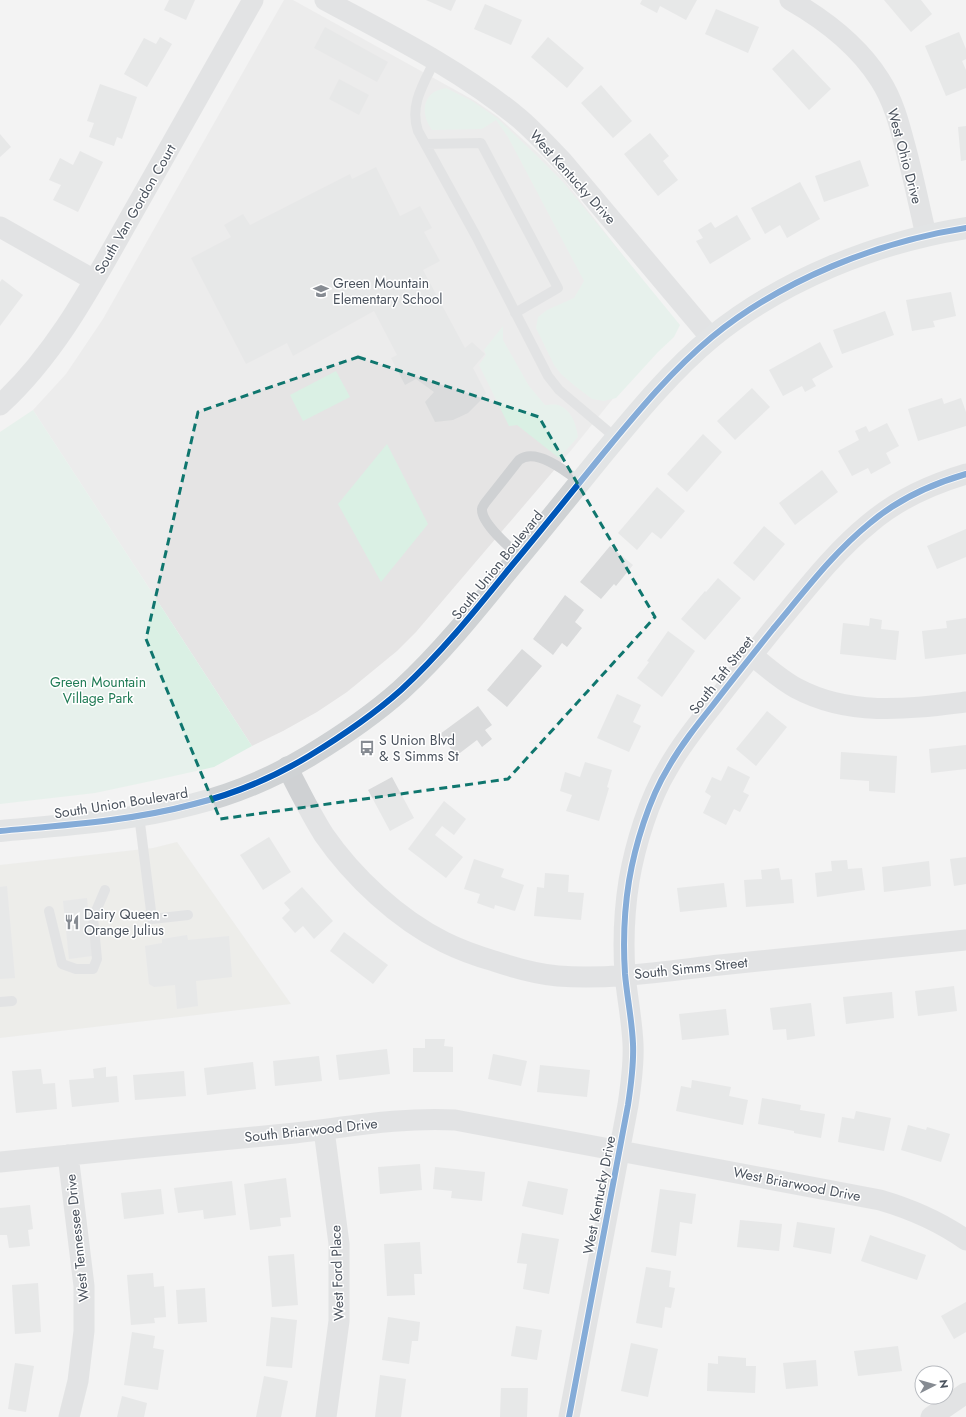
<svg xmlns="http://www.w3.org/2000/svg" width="966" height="1417" viewBox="0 0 966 1417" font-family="Jost,sans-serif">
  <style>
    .commercial { fill: #e6e6e1 }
    .education { fill: #e5e4e4 }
    .green { fill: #daf0e4 }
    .building { fill: #dadbdc }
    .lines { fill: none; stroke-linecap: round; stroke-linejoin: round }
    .service { stroke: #cfd1d3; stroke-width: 10 }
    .minor { stroke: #cfd1d3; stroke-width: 21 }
    .secondary { stroke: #cfd2d4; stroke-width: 22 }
    .cycleway-casing { stroke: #fff; stroke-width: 8 }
    .cycleway { stroke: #0057b8; stroke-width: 6 }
    .marked { fill: none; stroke: #0f766e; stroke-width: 3; stroke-dasharray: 8 5; stroke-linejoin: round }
    .labels { text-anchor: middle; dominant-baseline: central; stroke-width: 3; stroke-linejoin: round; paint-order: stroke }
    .street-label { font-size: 14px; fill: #4b535e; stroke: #fff }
    .poi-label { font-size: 14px; fill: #4b535e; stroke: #fff; text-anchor: start }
    .park-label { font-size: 14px; fill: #207b55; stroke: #fff }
  </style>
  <rect width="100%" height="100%" fill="#f3f3f3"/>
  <path class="commercial" d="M177 842 291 1004 0 1038V865L153 848Z"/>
  <path class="education" d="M284 0H293L475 101 498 117 539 154 564 180 675 322 573 448 416 632 397 651 347 692 317 712 283 731 252 746 33 410 66 374 103 319Z"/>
  <path class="green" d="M446 88 472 101 497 118 535 154 563 182 680 325 674 337 658 352 616 398 604 401 592 399 575 386 561 374 554 365 536 328 538 317 547 310 574 298 584 281 508 137 496 120 482 129 432 130C424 119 420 102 434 92 437 90 442 89 446 88Z
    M503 326V340L529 386 545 405C548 405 554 404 558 405 572 410 576 424 578 437L559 458 517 425 509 426 479 365 486 355 484 350Z
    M336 371 350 397 303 421 290 395Z
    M33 410 252 746 214 767 156 780 95 793 0 804V432Z
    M387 444 428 524 381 582 338 504Z"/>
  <path class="building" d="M169 0H195L186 20 164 10Z
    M426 0H456L451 11Z
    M642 0H697L686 20 660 6 657 13 640 4Z
    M884 0H921L932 14 911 32Z
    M485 4 522 20 511 45 474 29Z
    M716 9 759 27 748 53 705 34Z
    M325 27 388 62 377 82 314 48Z
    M959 32 966 49V59L962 61 966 70V88L946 96 925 46Z
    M160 37 172 44 147 87 124 74 144 38 156 44Z
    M548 37 584 68 567 88 531 57Z
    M793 49 831 89 809 110 772 69Z
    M339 79 369 95 359 115 329 99Z
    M100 84 137 97 122 139 117 137 114 146 89 137 94 123 87 121Z
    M601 85 632 121 613 138 581 103Z
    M966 126V160L961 161 958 127Z
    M650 133 669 156 663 161 678 180 658 196 624 154Z
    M0 134 11 147 0 157Z
    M80 151 103 162 78 212 53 200 61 185 49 180 60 158 73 165Z
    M860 160 869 186 824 202 815 176Z
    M376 167 400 216 420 206 432 228 424 232 440 261 423 270 465 348 472 342 485 354 473 368 486 393 482 399 468 413 453 420 435 422 425 402 434 392 416 379 405 385 391 358 397 355 374 311 293 356 287 343 246 364 191 258 231 237 224 225 243 214 250 225 350 174 352 179Z
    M800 182 820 219 787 238 780 225 765 234 751 208Z
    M737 215 751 239 710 264 696 241 703 238 698 230 711 222 715 228Z
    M2 279 23 295 0 326V282Z
    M951 292 956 316 933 321 935 327 912 331 906 300Z
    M885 311 894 335 842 354 833 330Z
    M820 342 833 367 812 379 816 386 805 392 802 386 783 396 769 370Z
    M752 388 770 407 735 440 717 421Z
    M942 398 944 404 961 398 966 412V426L918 441 908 409Z
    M887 423 899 446 886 453 891 463 871 474 868 468 852 476 838 451 859 440 855 431 866 426 869 432Z
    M703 434 722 452 687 492 667 474Z
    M822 470 838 492 795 525 779 503Z
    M657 487 685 511 661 539 652 532 637 550 618 533Z
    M764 526 785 544 754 581 733 563Z
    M966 529V557L937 569 927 546Z
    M610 546 633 565 616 586 614 584 601 599 580 582Z
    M718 578 741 598 705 640 681 619 705 591 706 592Z
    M565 595 584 610 575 622 582 628 567 647 562 643 553 655 533 639Z
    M870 618 882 620 881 629 899 631 896 660 840 654 843 623 869 626Z
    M966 618V654L925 659 922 631 947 628 946 621Z
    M668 631 695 651 662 697 637 678 649 662 647 661Z
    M522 649 542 666 507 707 487 690Z
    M617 694 641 705 633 722 641 726 629 752 597 738Z
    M478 706 492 725 485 730 492 739 482 747 477 740 456 756 440 734Z
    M767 711 787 727 756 766 736 749Z
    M966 745V769L931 773 929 749Z
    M841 752 897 756 895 793 869 791V781L840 779Z
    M585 762 612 770 607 787 609 788 599 821 566 811 572 795 560 791 565 772 580 777Z
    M728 766 750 777 743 792 749 795 740 812 734 809 726 825 703 813 711 796 705 792 712 777 721 781Z
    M392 777 414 818 390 831 368 790Z
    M444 801 466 819 454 835 442 826 435 835 463 857 446 878 408 849Z
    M269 837 291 872 263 890 240 855Z
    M966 857V884L954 886 950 859Z
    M474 859 504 869 501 877 524 885 515 911 495 905 494 909 477 903 480 894 464 889Z
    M847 860 848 869 862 868 865 890 817 897 815 873 832 871 831 861Z
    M929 861 931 886 884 892 882 867Z
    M779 868 781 880 792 879 794 903 746 907 744 880 762 879 761 870Z
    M545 873 569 875 568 892 584 893 581 920 534 916 537 887 544 888Z
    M724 883 727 907 680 912 677 888Z
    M7 886 15 978 0 979V887Z
    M302 887 333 921 314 939 303 926 295 933 282 918 290 910 284 903Z
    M87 898 92 956 69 959 63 901Z
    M344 932 388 965 373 984 330 951Z
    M187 935 188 940 229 936 232 977 196 981 198 1006 177 1009 175 985 154 987 149 984 145 946 162 943V939Z
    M954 986 957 1011 918 1016 915 991Z
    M892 992 894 1018 846 1024 843 997Z
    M811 1003 815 1036 787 1040 786 1029 773 1030 770 1008Z
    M726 1009 729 1035 682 1040 679 1014Z
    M425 1039H445L444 1046 453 1047V1072H413V1048H425Z
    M387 1049 390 1074 339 1080 336 1055Z
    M493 1054 527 1061 521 1086 488 1079Z
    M319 1056 322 1081 275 1086 273 1061Z
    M253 1062 256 1089 207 1095 204 1068Z
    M540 1065 590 1070 587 1097 537 1092Z
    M106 1067V1077L117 1076 119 1102 72 1107 69 1080 94 1078 93 1069Z
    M41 1069 43 1084 55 1083 57 1109 16 1113 12 1071Z
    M184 1071 186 1096 135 1100 133 1075Z
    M692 1080 731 1087 729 1096 748 1100 743 1125 676 1111 681 1086 691 1088Z
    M762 1098 801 1105 800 1110 825 1114 821 1138 794 1133V1131L758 1124Z
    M856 1111 891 1118 884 1151 838 1142 842 1117 854 1119Z
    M908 1125 926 1130 927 1127 950 1134 941 1162 901 1150Z
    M420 1164 422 1190 380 1194 378 1167Z
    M435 1167 485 1172 482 1201 451 1198 452 1191 433 1189Z
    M286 1178 291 1217 280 1218 281 1226 250 1230 244 1184Z
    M232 1181 236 1215 204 1219 203 1210 178 1213 174 1188Z
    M528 1181 568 1189 563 1215 522 1206Z
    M161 1189 164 1214 124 1219 121 1193Z
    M660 1189 696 1194 692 1224 680 1222 676 1256 651 1252Z
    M30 1205 33 1229 28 1230 30 1246 9 1248 7 1235H0V1208Z
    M740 1220 782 1224 779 1251 737 1247Z
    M797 1222 835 1228 831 1254 793 1247Z
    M522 1233 559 1239 549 1294 523 1289 527 1264 517 1263Z
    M870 1235 926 1255 917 1280 861 1261Z
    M420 1242 422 1274H414L415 1295 387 1296 384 1244Z
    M294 1254 298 1305 272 1307 268 1256Z
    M646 1267 671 1271 669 1287 675 1288 671 1308 665 1307 662 1328 636 1323Z
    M153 1273 154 1287 164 1286 166 1317 154 1318 155 1323 131 1325 127 1275Z
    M38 1283 41 1332 15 1334 12 1285Z
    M205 1288 207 1322 178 1324 176 1290Z
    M966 1302V1332L954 1339 941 1316Z
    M271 1317 297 1320 292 1368 266 1366Z
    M388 1317 420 1322 418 1341H412L409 1364 382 1360Z
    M516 1326 542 1330 537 1360 511 1356Z
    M132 1332 155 1336 153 1348 164 1350 158 1390 124 1385Z
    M631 1343 658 1349 648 1397 621 1391Z
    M898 1346 902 1371 858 1376 854 1351Z
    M718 1356 746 1358V1366H756L755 1393 707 1391 708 1363 718 1364Z
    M816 1360 818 1386 786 1389 783 1363Z
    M15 1363 34 1366 26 1412 8 1409Z
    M380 1375 406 1379 401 1417H375Z
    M264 1376 288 1381 281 1417H256Z
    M501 1388H528L527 1417H500Z
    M122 1396 147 1403 144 1417H117Z"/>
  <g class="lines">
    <path class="service" d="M435 60C424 83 409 105 418 131L476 236 548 376 559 390 616 438
      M425 144 481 143 558 288 515 313
      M520 556C510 548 481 523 482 509 482 507 484 505 485 503L519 460C536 447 567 472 580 482
      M139 815 152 919 188 915
      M49 911 62 964 76 969H93L97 959 93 918 105 890
      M0 1002 12 1001"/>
    <path class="minor" d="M325 0C392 36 461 70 520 119 535 132 549 147 563 162L711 338
      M790 0C825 20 858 45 880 80 893 100 899 123 905 146 913 175 919 205 926 235
      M0 227 94 280
      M0 405C58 352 94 281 132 214 172 143 213 71 253 0
      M752 655C766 667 780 679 796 688 850 717 908 709 966 702
      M287 767C299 790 310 813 324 835 353 877 398 919 444 942 460 950 477 956 494 961 515 968 537 974 558 976 612 980 667 971 720 965 802 957 884 949 966 940
      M324 1130 339 1244V1321L326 1417
      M68 1155 84 1286V1331L78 1381 69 1417
      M0 1162C98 1152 197 1142 295 1133 348 1127 401 1117 455 1120L880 1200C911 1209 939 1221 966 1240
      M569 1417 628 1105C631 1085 634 1064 633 1044 632 1020 627 997 625 974 623 943 624 912 629 881 635 845 649 799 668 768 681 745 697 725 713 705 733 679 753 654 773 629 804 592 833 553 870 523 897 500 932 484 966 474
      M931 1417 966 1393"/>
    <path class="secondary" d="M0 831C65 825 131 821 194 804 234 794 274 777 309 756 342 736 373 715 401 690 441 653 474 612 508 570 540 532 571 493 602 455 636 414 671 371 712 337 782 280 877 242 966 228"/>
    <defs>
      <path id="cycleway" d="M0 831C65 825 131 821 194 804 234 794 274 777 309 756 342 736 373 715 401 690 441 653 474 612 508 570 540 532 571 493 602 455 636 414 671 371 712 337 782 280 877 242 966 228
        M569 1417 628 1105C631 1085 634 1064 633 1044 632 1020 627 997 625 974 623 943 624 912 629 881 635 845 649 799 668 768 681 745 697 725 713 705 733 679 753 654 773 629 804 592 833 553 870 523 897 500 932 484 966 474"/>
    </defs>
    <use href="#cycleway" class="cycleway-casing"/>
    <use href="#cycleway" class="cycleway"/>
  </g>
  <path d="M0 0H966V1417H0ZM358 357 539 417 655 617 508 779 220 819 146 639 198 412Z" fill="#f3f3f3" fill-opacity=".55" fill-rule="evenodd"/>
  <path class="marked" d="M358 357 539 417 655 617 508 779 220 819 146 639 198 412Z"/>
  <defs>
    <symbol id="school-bare" viewBox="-9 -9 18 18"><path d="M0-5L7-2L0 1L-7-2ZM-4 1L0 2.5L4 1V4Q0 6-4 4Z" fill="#868b92" stroke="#fff" stroke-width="2.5" paint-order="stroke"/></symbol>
    <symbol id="bus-bare" viewBox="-9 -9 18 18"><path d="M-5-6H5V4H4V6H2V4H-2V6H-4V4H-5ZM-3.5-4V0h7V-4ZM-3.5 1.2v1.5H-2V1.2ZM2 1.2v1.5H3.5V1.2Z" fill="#868b92" stroke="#fff" stroke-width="2.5" paint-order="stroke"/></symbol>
    <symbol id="restaurant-bare" viewBox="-9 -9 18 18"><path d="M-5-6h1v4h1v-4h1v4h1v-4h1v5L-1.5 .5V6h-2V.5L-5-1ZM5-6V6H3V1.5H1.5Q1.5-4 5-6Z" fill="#868b92" stroke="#fff" stroke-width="2.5" paint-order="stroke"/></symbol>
  </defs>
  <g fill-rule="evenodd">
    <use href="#school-bare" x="310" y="280" width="22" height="22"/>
    <use href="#bus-bare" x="356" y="737" width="22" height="22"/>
    <use href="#restaurant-bare" x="61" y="911" width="22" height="22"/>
  </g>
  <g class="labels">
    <g class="street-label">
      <text transform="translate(905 156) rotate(75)">West Ohio Drive</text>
      <text transform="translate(573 177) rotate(48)">West Kentucky Drive</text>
      <text transform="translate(135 209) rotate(-60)">South Van Gordon Court</text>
      <text transform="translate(497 565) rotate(-51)">South Union Boulevard</text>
      <text transform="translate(721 675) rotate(-52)">South Taft Street</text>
      <text transform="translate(121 803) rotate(-9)">South Union Boulevard</text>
      <text transform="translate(691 968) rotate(-6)">South Simms Street</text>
      <text transform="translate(311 1130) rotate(-6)">South Briarwood Drive</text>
      <text transform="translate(797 1184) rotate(11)">West Briarwood Drive</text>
      <text transform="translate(599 1195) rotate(-79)">West Kentucky Drive</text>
      <text transform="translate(77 1238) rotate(-96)">West Tennessee Drive</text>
      <text transform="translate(337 1273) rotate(-92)">West Ford Place</text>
    </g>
    <g class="poi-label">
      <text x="333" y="283">Green Mountain<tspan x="333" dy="16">Elementary School</tspan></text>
      <text x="379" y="740">S Union Blvd<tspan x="379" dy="16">&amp; S Simms St</tspan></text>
      <text x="84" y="914">Dairy Queen -<tspan x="84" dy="16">Orange Julius</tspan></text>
    </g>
    <g class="park-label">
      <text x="98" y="682">Green Mountain<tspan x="98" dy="16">Village Park</tspan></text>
    </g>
  </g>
  <g transform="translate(934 1385) rotate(84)"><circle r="19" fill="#ffffff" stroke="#b7babf"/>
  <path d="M0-3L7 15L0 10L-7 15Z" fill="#868b92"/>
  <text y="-6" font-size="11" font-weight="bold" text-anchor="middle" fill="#4b535e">N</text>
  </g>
</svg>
